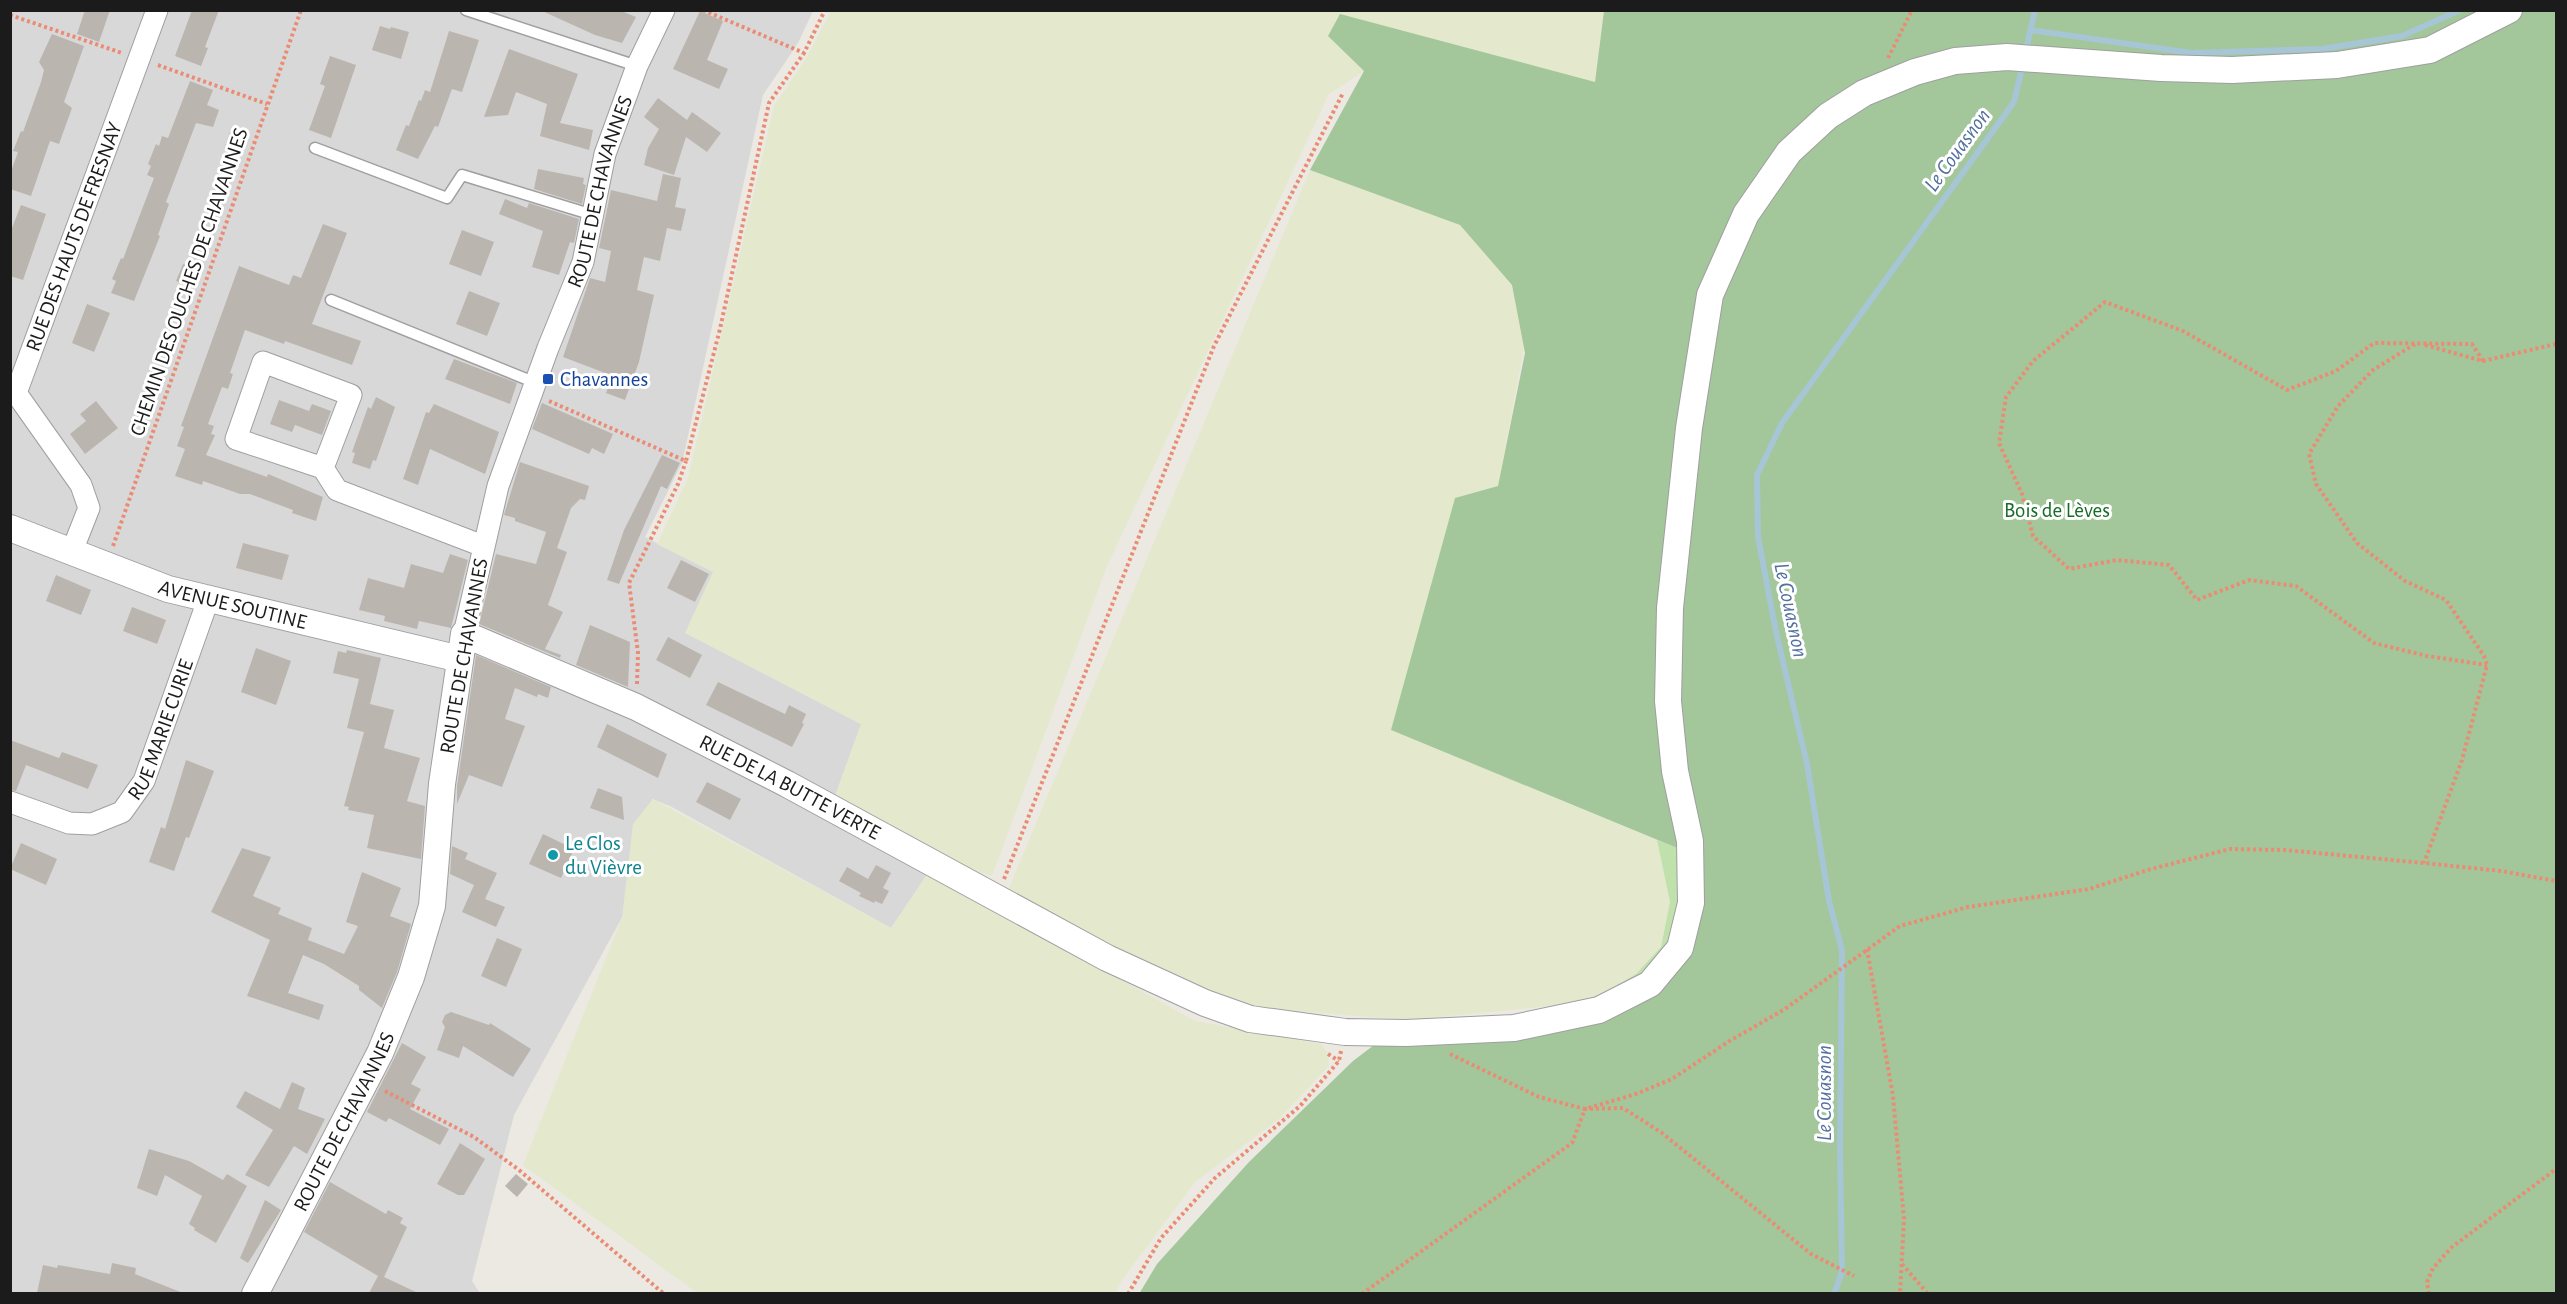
<svg xmlns="http://www.w3.org/2000/svg" width="2567" height="1304" viewBox="0 0 2567 1304" font-family="'Alegreya Sans',sans-serif">
  <style>
    .residential { fill: #d9d8d8 }
    .farmland { fill: #e4e9ce }
    .grass { fill: #c0e1ac }
    .forest { fill: #a3c79a }
    .lines { fill: none; stroke-linecap: round; stroke-linejoin: round }
    .stream { stroke: #a6c5d5; stroke-width: 6 }
    .building { fill: #bbb5af }
    .service-casing { stroke: #9f9f9f; stroke-width: 13 }
    .minor-casing { stroke: #9f9f9f; stroke-width: 23 }
    .tertiary-casing { stroke: #9f9f9f; stroke-width: 28 }
    .path { stroke: #ea8c74; stroke-width: 4; stroke-dasharray: 3 3; stroke-linecap: butt }
    .service { stroke: #fff; stroke-width: 10 }
    .minor { stroke: #fff; stroke-width: 21 }
    .tertiary { stroke: #fff; stroke-width: 26 }
    .transit-dot { fill: #1a4fb4; stroke: #fff; stroke-width: 2 }
    .culture-dot { fill: #0f9aa8; stroke: #fff; stroke-width: 2 }
    .labels { text-anchor: middle; dominant-baseline: central; stroke-width: 6; stroke-linejoin: round; paint-order: stroke }
    .street-label { font-size: 21px; fill: #1b1b1b; stroke: #fff }
    .transit-label { font-size: 21px; fill: #164399; stroke: #fff; text-anchor: start }
    .park-label { font-size: 21px; fill: #166c26; stroke: #fff }
    .culture-label { font-size: 21px; fill: #0d838f; stroke: #fff; text-anchor: start }
    .water-label { font-size: 22px; font-style: italic; fill: #52719f; stroke: #fff }
  </style>
  <rect width="100%" height="100%" fill="#ebe9e1"/>
  <path class="residential" d="M10 11H813L798 43 763 95 682 463 645 537 714 572 686 633 861 724 938 859 891 928 670 806 652 799 625 912 514 1115 472 1281 480 1293H11Z"/>
  <path class="farmland" d="M831 11H1604L1595 82 1328 36 1364 71 1329 94 1107 566 992 876 938 859 833 801 861 724 685 633 713 572 657 544 688 478 774 106 807 57Z
    M1310 170 1460 225 1512 285 1524 347 1498 486 1391 730 1657 840 1670 902 1661 947 1636 974 1591 1002 1408 1020 1259 1008 1206 990 1104 945 1008 890Z
    M653 799 891 928 930 870 991 907 1195 1021 1321 1044 1328 1053 1329 1066 1279 1119 1195 1182 1122 1280 1115 1293H697L523 1165 622 918 633 824Z"/>
  <path class="grass" d="M1657 840 1680 849 1684 891 1670 945 1643 979 1589 1002 1636 974 1661 947 1670 902Z"/>
  <path class="forest" d="M1604 11H2556V1293L1139 1294 1157 1264 1249 1162 1353 1061 1382 1039 1517 1040 1607 1021 1657 995 1693 942 1699 857 1391 730 1455 498 1498 486 1525 353 1512 285 1460 225 1310 170 1364 71 1328 36 1340 14 1595 82Z"/>
  <g class="lines">
    <path class="stream" d="M2030 30 2192 53 2322 49 2402 36 2460 10
      M2025 54 2035 10
      M1834 1294 1842 1272 1840 1147 1842 950 1829 901 1807 764 1776 632 1758 537 1757 475 1782 423 2014 102 2023 64"/>
  </g>
  <path class="building" d="M85 10H110L99 42 77 34Z
    M192 10H219L205 47 208 48 201 66 175 56Z
    M540 10H619L636 17 622 43 595 35Z
    M700 11 723 21 707 60 728 69 719 89 673 69Z
    M380 26 390 29 391 27 409 32 401 59 372 50Z
    M449 31 479 40 462 92 452 89 438 127 435 126 418 159 396 150 406 125 409 126 419 100 421 101 425 90 430 92Z
    M52 34 84 46 64 102 72 108 59 144 50 141 31 196 10 189V174L18 152 13 151 21 131 23 132 41 82 44 70 39 62Z
    M509 49 578 74 560 123 593 130 589 150 540 136 547 104 516 92 508 115 484 117Z
    M330 56 356 65 331 138 309 130 325 86 320 84Z
    M190 81 213 90 207 105 219 110 213 127 196 123 166 202 169 204 158 235 160 236 134 301 111 293 116 281 112 279 121 258 123 259 154 178 147 175 151 166 148 164 156 144 159 146 162 136 168 138Z
    M658 98 687 120 692 112 721 133 707 152 686 137 674 175 644 165 648 148 659 129 644 117Z
    M230 132 248 139 242 156 224 149Z
    M538 169 584 178 583 184 586 185 582 204 534 189Z
    M663 174 681 178 675 207 686 209 681 231 667 228 660 261 644 257 637 290 654 295 639 362 625 400 606 393 613 376 563 357 590 278 605 282 611 251 599 248 611 190 657 201Z
    M505 199 527 208 529 203 579 219 574 243 570 242 559 275 532 267 543 231 499 214Z
    M21 205 46 214 23 280 10 276V233Z
    M323 224 347 233 312 324 361 341 352 365 285 341 284 344 245 330 230 373 233 374 228 389 222 387 208 424 214 426 211 434 215 435 206 455 267 477 268 474 323 497 316 521 292 513 293 510 250 494H240L203 481 202 485 175 476 185 449 177 446 184 427 181 426 239 266 289 285 293 275 301 278Z
    M462 230 494 242 481 276 449 264Z
    M183 264 201 271 195 288 176 281Z
    M469 291 500 303 487 336 456 324Z
    M87 304 110 313 94 352 72 343Z
    M454 359 517 383 510 404 445 379Z
    M376 397 395 407 376 461 373 460 370 469 352 463 355 453 352 452 368 407 371 409Z
    M279 400 309 411 312 404 331 411 322 435 295 425 292 432 270 424Z
    M96 401 118 428 85 454 70 434 86 421 80 414Z
    M542 403 613 434 604 454 592 448 589 454 532 429Z
    M434 404 499 432 485 474 430 449 418 485 403 479 426 412 429 413Z
    M662 455 680 463 667 489 661 486 619 584 607 580 624 530Z
    M520 462 589 486 585 500 580 499 571 508 557 548 567 552 548 605 563 612 545 649 561 655 560 658 479 624 496 554 536 564 546 532 515 521V518L504 515Z
    M243 543 289 555 282 580 236 568Z
    M450 554 468 560 451 628 419 621 417 629 384 621 385 616 359 610 368 578 404 588 411 564 443 573Z
    M681 560 709 574 695 602 667 588Z
    M56 575 91 590 81 615 46 601Z
    M132 607 166 620 157 644 123 631Z
    M590 625 630 642 628 687 576 665Z
    M668 637 702 655 690 678 656 660Z
    M256 648 291 661 276 705 241 692Z
    M347 650 381 658 370 704 394 710 384 748 420 758 407 801 425 806 421 859 367 848 374 815 348 810 349 807 344 806 364 732 347 728 359 679 333 673 338 651 346 653Z
    M476 655 551 687 548 698 538 694 537 697 515 688 505 719 525 726 502 787 469 775 457 804V786Z
    M718 682 785 714 789 705 806 714 802 723 804 724 792 747 706 705Z
    M607 724 667 754 658 778 597 747Z
    M10 740 59 758 62 752 98 765 88 789 26 765 16 791 10 790Z
    M186 760 214 771 189 838 186 837 174 871 149 862 161 827 165 829Z
    M707 782 741 799 730 820 696 802Z
    M598 788 622 797 624 820 590 808Z
    M543 834 574 849 561 878 529 864Z
    M21 843 57 859 46 885 10 869Z
    M452 846 468 853 465 859 497 873 485 899 505 907 496 927 462 912 474 885 450 874Z
    M242 848 271 857 253 896 281 908 278 914 312 928 308 940 344 954 358 926 346 922 362 872 401 888 390 916 411 924 397 972 382 1008 359 990V986L324 964 303 955 288 993 324 1005 319 1020 247 996 270 940 211 912Z
    M876 865 891 873 883 888 889 891 882 904 875 901 874 903 859 896 861 893 839 881 847 867 868 879Z
    M497 938 522 949 506 987 481 976Z
    M451 1012 489 1025 490 1023 531 1049 513 1077 463 1046 459 1058 437 1050 445 1027 442 1022 445 1015Z
    M402 1043 426 1057 411 1084 421 1089 410 1109 449 1129 440 1145 389 1118 386 1122 367 1112Z
    M292 1082 305 1088 298 1109 325 1119 307 1154 294 1146 269 1187 245 1175 273 1130 236 1107 245 1091 280 1109Z
    M460 1143 485 1159 464 1195H458L437 1184Z
    M149 1149 189 1161 223 1180 227 1174 247 1186 216 1243 194 1230 195 1228 189 1224 202 1196 165 1175 157 1196 137 1188Z
    M516 1174 528 1184 517 1197 505 1186Z
    M330 1182 386 1214 388 1210 403 1218 400 1223 407 1227 384 1277 418 1293H369L378 1276 304 1232Z
    M265 1200 281 1210 248 1263 240 1258Z
    M112 1263 136 1268 135 1274 183 1293H37L43 1265 57 1268 58 1265 110 1274Z"/>
  <g class="lines">
    <defs>
      <path id="service" d="M466 10 637 66
        M315 148 447 198 462 175 593 215
        M331 300 536 383"/>
      <g id="minor">
        <path d="M323 468 351 395 263 362 236 439 323 468 337 490 483 546"/>
        <path id="s1" d="M72 551 89 508 81 485 16 393 157 10"/>
        <path id="s2" d="M464 634 498 486 548 348 583 262 605 154 637 66 664 10"/>
        <path id="s3" d="M10 802 69 823 92 824 122 812 144 781 208 600"/>
      </g>
      <g id="tertiary">
        <path id="s4" d="M10 528 168 589 460 659"/>
        <path id="s5" d="M255 1294 380 1053 411 977 432 906 442 784 464 634 636 707 787 784 1107 958 1205 1003 1250 1019 1345 1032 1406 1033 1514 1028 1599 1010 1650 984 1680 948 1691 903 1690 841 1675 771 1668 701 1670 608 1689 428 1710 295 1746 214 1789 152 1828 116 1864 93 1915 72 1955 61 2007 57 2161 68 2232 70 2337 65 2430 50 2509 10"/>
      </g>
    </defs>
    <use href="#service" class="service-casing"/>
    <use href="#minor" class="minor-casing"/>
    <use href="#tertiary" class="tertiary-casing"/>
    <path class="path" d="M703 10 804 53 825 10
      M10 15 122 53
      M1888 58 1912 10
      M158 65 267 104
      M2415 344 2373 370 2338 406 2309 454 2316 484 2357 543 2405 581 2446 600 2484 656 2487 665 2462 760 2424 863
      M2425 345 2483 361 2556 344
      M2483 361 2472 344 2374 343 2336 371 2287 390 2183 331 2105 302 2033 361 2006 397 1999 443 2022 494 2033 536 2069 569 2117 560 2169 565 2197 600 2249 580 2296 586 2374 643 2427 656 2487 665
      M549 401 686 461 720 329 769 103 804 53
      M113 546 301 10
      M637 684 638 653 629 583 678 484 686 461
      M1004 879 1214 346 1343 93
      M1867 949 1893 1096 1904 1219 1900 1294
      M1328 1054 1339 1061
      M1450 1054 1539 1097 1585 1109 1636 1094 1672 1079 1731 1040 1785 1009 1900 926 1968 907 2089 889 2151 869 2230 849 2285 850 2424 863 2501 871 2556 881
      M385 1091 474 1137 519 1170 664 1294
      M1902 1264 1928 1294
      M1128 1294 1161 1238 1215 1178 1300 1106 1339 1061 1341 1051
      M1362 1294 1572 1143 1585 1109 1623 1108 1662 1133 1811 1254 1854 1276
      M2429 1294 2427 1282 2433 1268 2452 1247 2556 1169"/>
    <use href="#service" class="service"/>
    <use href="#minor" class="minor"/>
    <use href="#tertiary" class="tertiary"/>
  </g>
  <rect class="transit-dot" x="542" y="373" width="12" height="12" rx="3"/>
  <circle class="culture-dot" cx="553" cy="855" r="6"/>
  <g class="labels">
    <g class="street-label">
      <text stroke="none"><textPath href="#s2" startOffset="464">ROUTE DE CHAVANNES</textPath></text>
      <text stroke="none"><textPath href="#s1" startOffset="350">RUE DES HAUTS DE FRESNAY</textPath></text>
      <text transform="translate(189 282) rotate(-71)">CHEMIN DES OUCHES DE CHAVANNES</text>
      <text stroke="none"><textPath href="#s4" startOffset="236">AVENUE SOUTINE</textPath></text>
      <text transform="translate(464 656) rotate(-80)">ROUTE DE CHAVANNES</text>
      <text stroke="none"><textPath href="#s3" startOffset="210">RUE MARIE CURIE</textPath></text>
      <text stroke="none"><textPath href="#s5" startOffset="1062">RUE DE LA BUTTE VERTE</textPath></text>
      <text stroke="none"><textPath href="#s5" startOffset="194">ROUTE DE CHAVANNES</textPath></text>
    </g>
    <g class="transit-label">
      <text x="560" y="379">Chavannes</text>
    </g>
    <g class="park-label">
      <text x="2057" y="510">Bois de Lèves</text>
    </g>
    <g class="culture-label">
      <text x="565" y="843">Le Clos<tspan x="565" dy="24">du Vièvre</tspan></text>
    </g>
    <g class="water-label">
      <text transform="translate(1957 150) rotate(-54)">Le Couasnon</text>
      <text transform="translate(1791 610) rotate(78)">Le Couasnon</text>
      <text transform="translate(1824 1093) rotate(-90)">Le Couasnon</text>
    </g>
  </g>
  <rect width="2567" height="1304" fill="none" stroke="#1b1b1b" stroke-width="24"/>
</svg>
